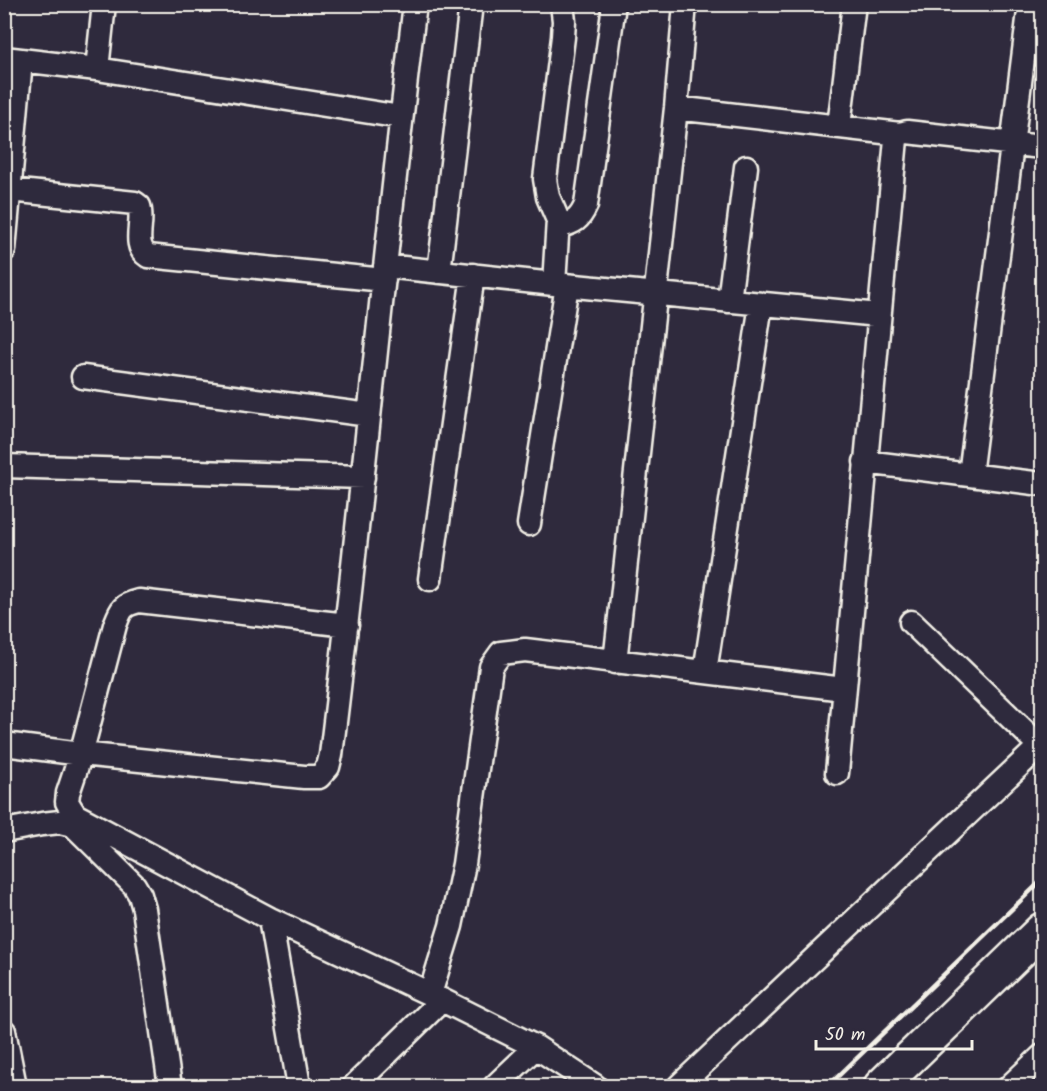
<svg xmlns="http://www.w3.org/2000/svg" width="1047" height="1091" viewBox="0 0 1047 1091" font-family="Kalam,sans-serif">
  <style>
    .lines { fill: none; stroke-linecap: round; stroke-linejoin: round }
    .street-casing { stroke: #f4f1e8; stroke-width: 27 }
    .secondary-casing { stroke: #f4f1e8; stroke-width: 38 }
    .street { stroke: #2f2a3d; stroke-width: 22 }
    .secondary { stroke: #2f2a3d; stroke-width: 33 }
    .rail { stroke: #f4f1e8; stroke-width: 4.5 }
  </style>
  <rect width="100%" height="100%" fill="#2f2a3d"/>
  <filter id="ink" filterUnits="userSpaceOnUse"><feTurbulence type="fractalNoise" baseFrequency=".0167" numOctaves="2"/><feDisplacementMap in="SourceGraphic" scale="12" xChannelSelector="R" yChannelSelector="G"/><feConvolveMatrix kernelMatrix="1 2 1 2 8 2 1 2 1" color-interpolation-filters="sRGB"/></filter>
  <g filter="url(#ink)">
    <g class="lines">
      <defs>
        <path id="street" d="M4 58 97 69 401 117
          M97 69 104 4
          M676 108 900 134
          M839 126 854 4
          M10 190 135 203 139 206C145 222 131 245 148 256L384 280
          M558 227C574 222 579 221 586 205L613 12 612 4
          M4 250 21 60
          M385 266 554 284 879 315
          M439 272 471 4
          M554 284 558 220 548 197 545 179 563 37 564 21 562 4
          M729 301 746 167
          M83 377 369 415
          M865 462 1042 484
          M4 466 363 477
          M970 475 1030 4
          M529 524 567 285
          M430 579 473 275
          M911 622 1040 746
          M347 625 139 601C122 605 121 609 115 625L81 754 68 793 67 802 75 815 270 919 430 994 536 1047 595 1086
          M615 662 676 108 685 4
          M705 672 761 304
          M4 744 81 754 304 777H319L328 767 331 755C362 505 384 254 415 4
          M837 773 896 139 900 134 907 132 1042 147
          M4 831 42 824 60 822 73 825 134 885 140 895 144 909 170 1086
          M270 919 299 1086
          M430 994 451 926 464 864 491 667 501 653 525 650 844 689
          M4 1031 15 1086
          M354 1086 442 1000
          M495 1086 536 1047
          M679 1086 1042 744
          M1010 1086 1042 1056"/>
        <path id="secondary" d="M881 1086 1042 930"/>
      </defs>
      <use href="#street" class="street-casing"/>
      <use href="#secondary" class="secondary-casing"/>
      <use href="#street" class="street"/>
      <use href="#secondary" class="secondary"/>
      <path class="rail" d="M828 1086 1042 880"/>
    </g>
  </g>
  <rect width="1047" height="1091" fill="none" stroke="#2f2a3d" stroke-width="24"/>
  <rect x="12" y="12" width="1023" height="1067" fill="none" stroke="#f4f1e8" stroke-width="2" filter="url(#ink)"/>
  <path d="M816 1040v9h156v-9" fill="none" stroke="#f4f1e8" stroke-width="3"/>
  <text x="825" y="1040" font-size="18" fill="#f4f1e8" stroke="#2f2a3d" stroke-width="4.5" paint-order="stroke">50 m</text>
</svg>
